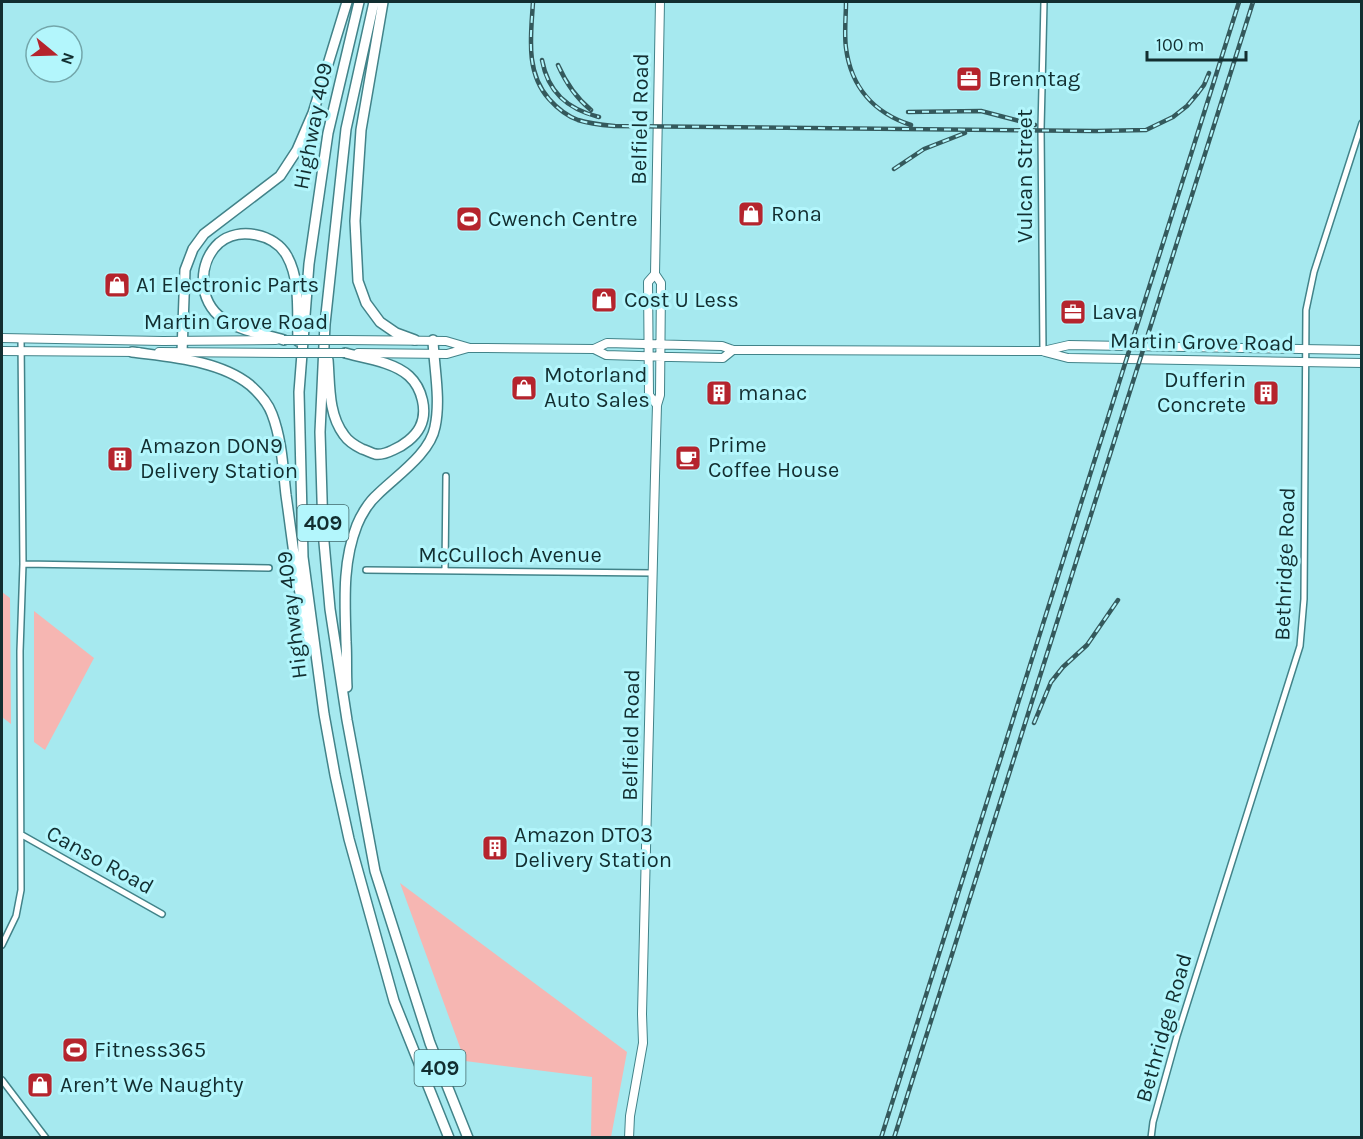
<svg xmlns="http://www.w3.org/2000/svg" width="1363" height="1139" viewBox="0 0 1363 1139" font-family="Karla,sans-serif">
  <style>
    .green { fill: #f6b6b2 }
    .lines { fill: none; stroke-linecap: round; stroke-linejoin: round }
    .street-casing { stroke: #428389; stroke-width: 8 }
    .secondary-casing { stroke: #428389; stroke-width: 10 }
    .highway-casing { stroke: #428389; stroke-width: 12 }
    .street { stroke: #fff; stroke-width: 5 }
    .secondary { stroke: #fff; stroke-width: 8 }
    .highway { stroke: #fff; stroke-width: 9 }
    .rail-casing { stroke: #34595c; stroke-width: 4.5 }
    .rail { stroke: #b3f6fc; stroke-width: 2; stroke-dasharray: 7; stroke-linecap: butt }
    .secondary-bridge-casing { stroke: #428389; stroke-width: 10; stroke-linecap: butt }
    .secondary-bridge { stroke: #fff; stroke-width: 8 }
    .labels { text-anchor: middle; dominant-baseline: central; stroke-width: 6; stroke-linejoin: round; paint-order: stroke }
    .shield { fill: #b3f6fc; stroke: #426a6d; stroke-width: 1.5 }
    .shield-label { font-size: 21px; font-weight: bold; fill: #122e30 }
    .poi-label { font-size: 22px; fill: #122e30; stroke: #b3f6fc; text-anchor: start }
    .street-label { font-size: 22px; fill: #122e30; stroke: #b3f6fc }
  </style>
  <rect width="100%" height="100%" fill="#a6e9ef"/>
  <path class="green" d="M2 592 10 598 11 724 2 717Z
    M34 611 94 658 45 750 34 742Z
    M400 883 627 1052 611 1137H591L592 1077 465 1061Z"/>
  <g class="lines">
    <defs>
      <path id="street" d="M1043 351 1041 129 1044 2
        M23 564 269 568
        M366 570 653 573
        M445 571 446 476
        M22 835 162 914
        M2 945 16 916 21 890 20 651 23 564 21 338
        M2 1080 46 1138
        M1151 1138 1153 1122 1177 1036 1300 646 1304 599 1306 310 1314 272 1362 123"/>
      <path id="secondary" d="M655 274 648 282 649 395 657 405
        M2 338 163 341 276 340
        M345 340 446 341 470 348H486L594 349 607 343 722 346 733 350 1043 351 1069 345 1362 350
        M594 349 606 355 671 357 723 358 733 350
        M2 351 138 352
        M159 352 283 353
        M1045 352 1068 358 1362 363
        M358 353 447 354 468 348
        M629 1138 630 1116 643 1043 642 1014 655 476 657 405 660 395 661 283 655 274 660 2"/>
      <path id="highway" d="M359 2 328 133 309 264 299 392 303 557 324 714 335 775 349 839 394 1001 449 1138
        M374 2 346 129 325 324 320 432 323 531 330 609 347 720 375 871 430 1043 468 1138
        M383 2 361 130 355 221 358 281 366 303 380 322 396 333 415 340
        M284 340C264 334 240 331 223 319 198 302 197 263 219 243 239 226 275 234 287 256 301 281 297 314 298 341
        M132 352C169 357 219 360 250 385 259 393 268 403 272 414 282 440 283 469 286 495 293 544 298 593 309 641
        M182 352 185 270 193 249 204 234 280 176 297 150 313 113 347 2
        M328 360C330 385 328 414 344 435 348 441 356 446 362 449 366 450 371 453 375 454 381 455 387 453 393 450 403 446 415 437 420 427 428 411 422 388 409 376 394 362 364 358 345 353
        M347 687C346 672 347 657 346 642 345 602 342 563 357 525 361 515 369 502 377 495 396 476 430 454 435 427 441 399 434 368 433 340"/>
    </defs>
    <use href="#street" class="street-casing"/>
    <use href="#secondary" class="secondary-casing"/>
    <use href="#highway" class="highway-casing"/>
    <use href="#street" class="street"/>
    <use href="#secondary" class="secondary"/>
    <use href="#highway" class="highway"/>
    <defs>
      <path id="rail" d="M533 2C531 35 525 72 549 99 557 108 567 116 578 120 590 124 603 125 615 126L1096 131 1146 130 1173 117 1187 106 1198 93 1204 85 1209 73
        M846 2C846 17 844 33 846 48 851 87 874 113 911 125
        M542 60C548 92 567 109 599 117
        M558 65C566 83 575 97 591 110
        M908 112 981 111 1035 125
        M894 169 924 149 965 133
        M1034 723 1051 682 1063 667 1087 645 1118 600
        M881 1138 1239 2
        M894 1138 1253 2"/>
    </defs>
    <use href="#rail" class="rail-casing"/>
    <use href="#rail" class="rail"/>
    <defs>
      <path id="secondary-bridge" d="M284 340H345
        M283 353H345"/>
    </defs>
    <use href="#secondary-bridge" class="secondary-bridge-casing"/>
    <use href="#secondary-bridge" class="secondary-bridge"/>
  </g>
  <defs>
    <symbol id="office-square" viewBox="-11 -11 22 22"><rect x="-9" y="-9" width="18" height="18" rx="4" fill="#b5242d" stroke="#b3f6fc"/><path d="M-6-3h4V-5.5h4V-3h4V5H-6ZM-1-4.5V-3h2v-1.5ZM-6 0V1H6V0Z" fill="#fff"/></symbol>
    <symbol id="shop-square" viewBox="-11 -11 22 22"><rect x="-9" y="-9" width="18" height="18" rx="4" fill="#b5242d" stroke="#b3f6fc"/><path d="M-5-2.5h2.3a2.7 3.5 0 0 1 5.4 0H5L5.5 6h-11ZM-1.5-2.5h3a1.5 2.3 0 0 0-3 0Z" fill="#fff"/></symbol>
    <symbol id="stadium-square" viewBox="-11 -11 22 22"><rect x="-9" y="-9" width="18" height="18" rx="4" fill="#b5242d" stroke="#b3f6fc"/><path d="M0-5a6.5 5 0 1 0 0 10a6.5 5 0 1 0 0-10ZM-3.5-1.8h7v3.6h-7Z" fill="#fff"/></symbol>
    <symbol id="building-square" viewBox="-11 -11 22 22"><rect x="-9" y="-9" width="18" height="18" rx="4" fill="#b5242d" stroke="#b3f6fc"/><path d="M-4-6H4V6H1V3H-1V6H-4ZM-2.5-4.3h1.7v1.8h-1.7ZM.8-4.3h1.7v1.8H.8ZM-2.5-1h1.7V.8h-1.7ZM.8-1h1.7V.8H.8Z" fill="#fff"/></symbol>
    <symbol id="cafe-square" viewBox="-11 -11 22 22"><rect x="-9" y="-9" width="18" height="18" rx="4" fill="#b5242d" stroke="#b3f6fc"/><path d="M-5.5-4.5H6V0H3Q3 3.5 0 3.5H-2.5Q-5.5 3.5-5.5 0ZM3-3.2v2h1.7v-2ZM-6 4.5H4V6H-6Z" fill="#fff"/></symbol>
  </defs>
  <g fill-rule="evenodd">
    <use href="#office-square" x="954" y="64" width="30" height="30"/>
    <use href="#shop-square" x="736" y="199" width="30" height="30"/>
    <use href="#stadium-square" x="454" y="204" width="30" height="30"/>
    <use href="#shop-square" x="102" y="270" width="30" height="30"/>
    <use href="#shop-square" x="589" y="285" width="30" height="30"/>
    <use href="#office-square" x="1058" y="297" width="30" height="30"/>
    <use href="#shop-square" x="509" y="373" width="30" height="30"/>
    <use href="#building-square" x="704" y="378" width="30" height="30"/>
    <use href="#building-square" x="1251" y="378" width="30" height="30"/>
    <use href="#cafe-square" x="673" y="443" width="30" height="30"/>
    <use href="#building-square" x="105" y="444" width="30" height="30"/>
    <use href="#building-square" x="480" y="833" width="30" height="30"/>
    <use href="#stadium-square" x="60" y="1035" width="30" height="30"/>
    <use href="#shop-square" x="25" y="1070" width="30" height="30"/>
  </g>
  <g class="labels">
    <g class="shield">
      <rect x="297.5" y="505" width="51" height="36" rx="4.5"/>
      <rect x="414.5" y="1050" width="51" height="36" rx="4.5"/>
    </g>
    <g class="shield-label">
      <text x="323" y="523">409</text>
      <text x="440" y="1068">409</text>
    </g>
    <g class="poi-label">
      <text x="988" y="79">Brenntag</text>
      <text x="771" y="214">Rona</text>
      <text x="488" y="219">Cwench Centre</text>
      <text x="136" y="285">A1 Electronic Parts</text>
      <text x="624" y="300">Cost U Less</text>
      <text x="1092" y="312">Lava</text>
      <text x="544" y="375">Motorland<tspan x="544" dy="25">Auto Sales</tspan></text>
      <text x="1246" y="380" text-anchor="end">Dufferin<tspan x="1246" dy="25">Concrete</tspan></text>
      <text x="738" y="393">manac</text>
      <text x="708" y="445">Prime<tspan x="708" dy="25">Coffee House</tspan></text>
      <text x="140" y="446">Amazon DON9<tspan x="140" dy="25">Delivery Station</tspan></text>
      <text x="514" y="835">Amazon DTO3<tspan x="514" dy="25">Delivery Station</tspan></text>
      <text x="94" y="1050">Fitness365</text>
      <text x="60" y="1085">Aren’t We Naughty</text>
    </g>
    <g class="street-label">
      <text transform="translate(640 119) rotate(-89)">Belfield Road</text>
      <text transform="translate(313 126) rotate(-79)">Highway 409</text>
      <text transform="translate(1025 176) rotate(-90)">Vulcan Street</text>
      <text x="236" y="322">Martin Grove Road</text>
      <text transform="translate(1202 342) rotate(1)">Martin Grove Road</text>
      <text x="510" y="555">McCulloch Avenue</text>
      <text transform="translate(1285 564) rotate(-88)">Bethridge Road</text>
      <text transform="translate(292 615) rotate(-97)">Highway 409</text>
      <text transform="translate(631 735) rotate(-89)">Belfield Road</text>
      <text transform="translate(100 860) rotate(29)">Canso Road</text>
      <text transform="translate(1164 1028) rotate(-74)">Bethridge Road</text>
    </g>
  </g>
  <rect width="1363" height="1139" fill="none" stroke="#122e30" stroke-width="6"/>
  <g transform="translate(54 54) rotate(109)"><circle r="28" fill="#b3f6fc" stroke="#73a6aa" stroke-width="1.5"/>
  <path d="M0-4.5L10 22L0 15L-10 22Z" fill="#b5242d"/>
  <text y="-9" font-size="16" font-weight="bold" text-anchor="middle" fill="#122e30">N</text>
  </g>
  <path d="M1147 51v9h99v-9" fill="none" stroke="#122e30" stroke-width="3"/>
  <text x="1156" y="51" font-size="18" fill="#122e30" stroke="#b3f6fc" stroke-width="4.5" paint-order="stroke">100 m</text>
</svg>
